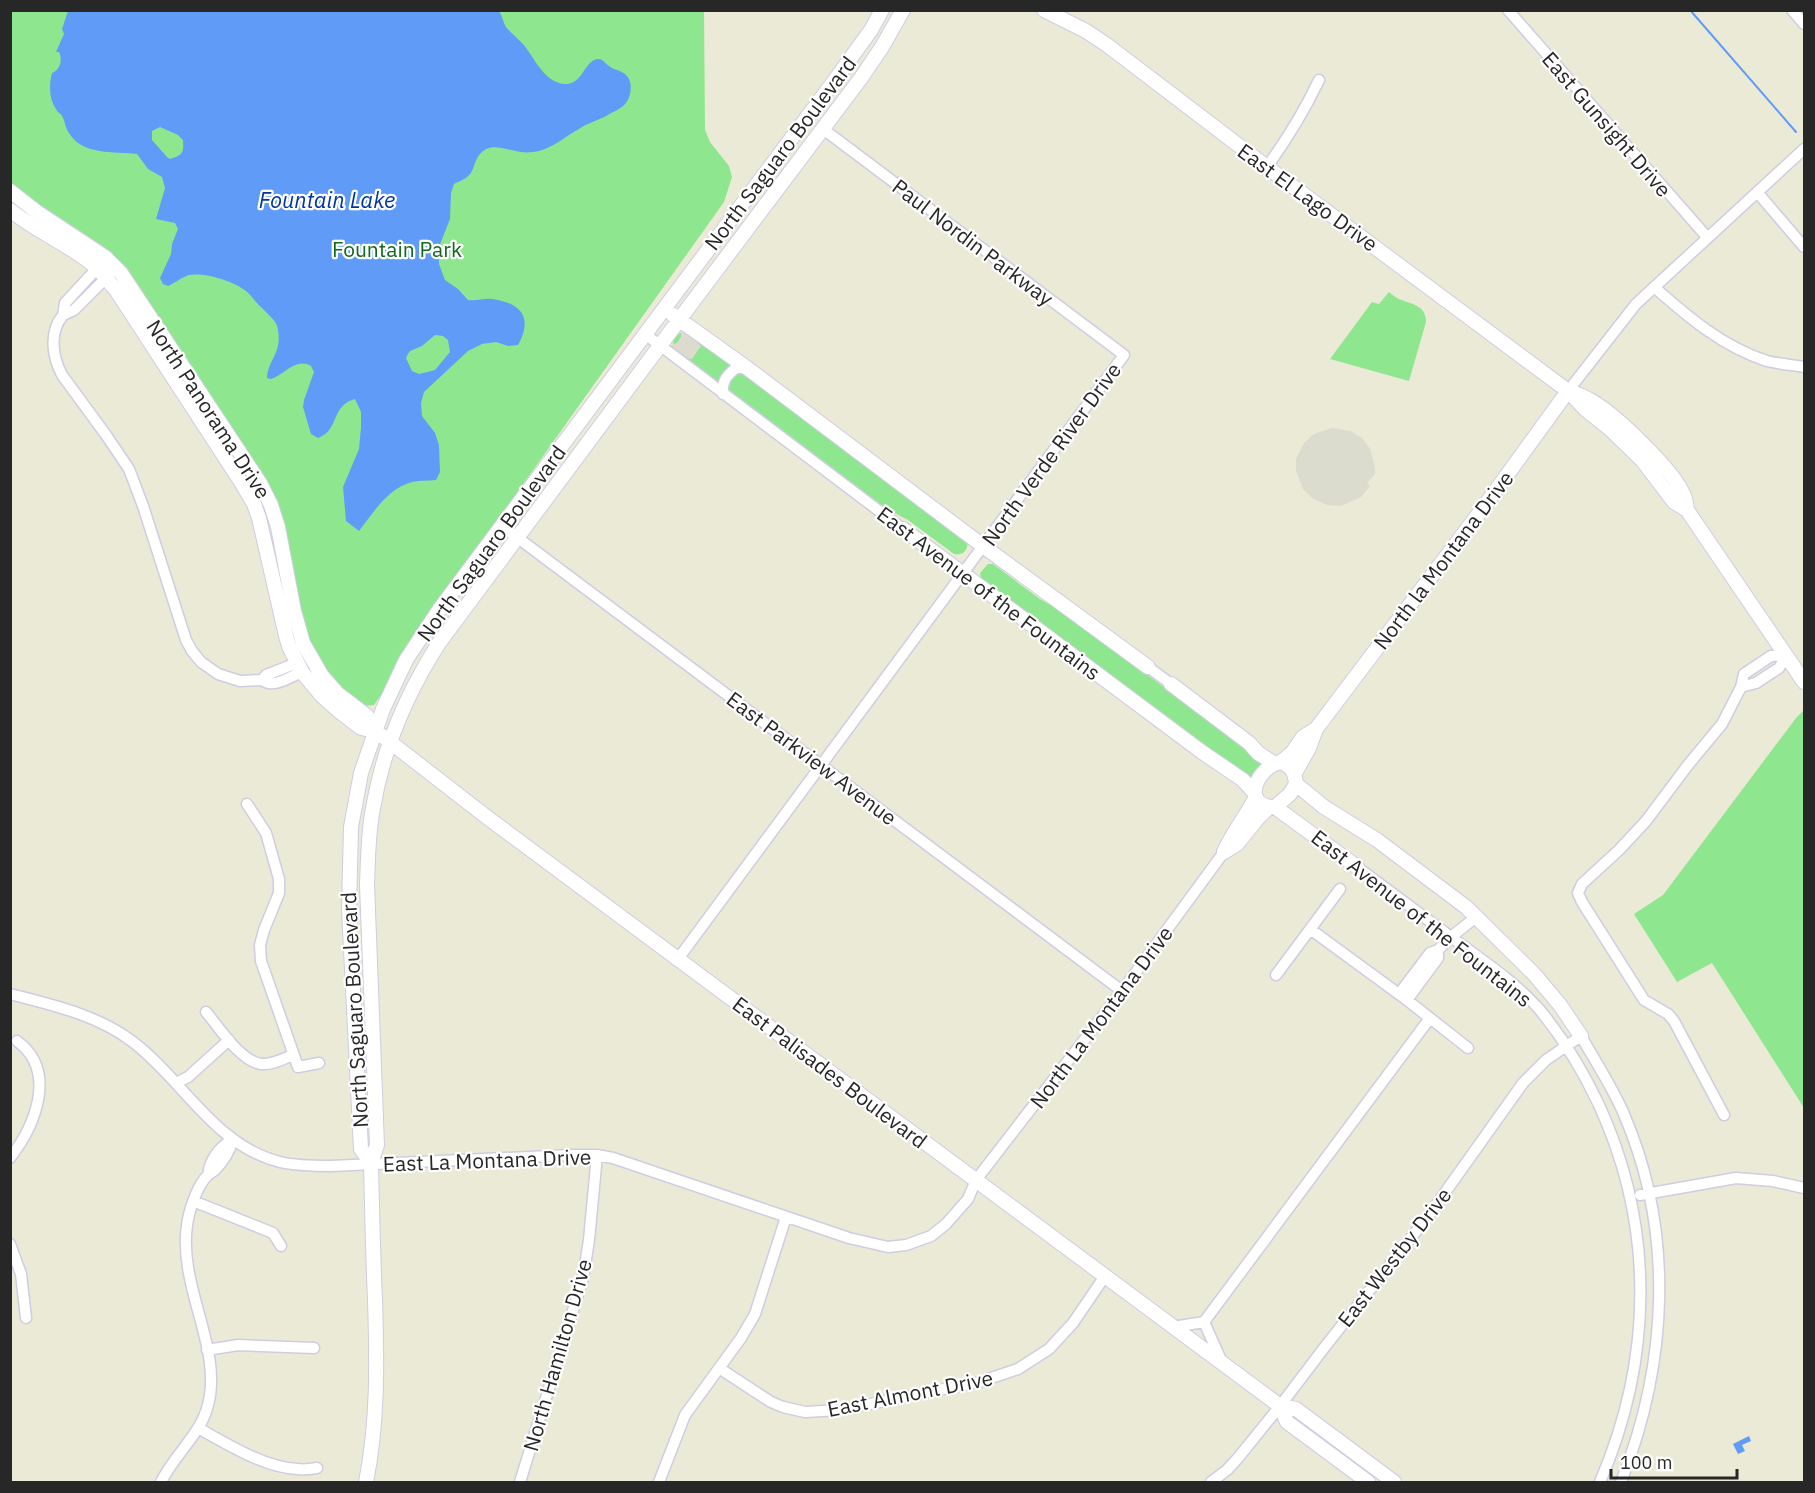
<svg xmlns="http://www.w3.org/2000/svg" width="1815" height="1493" viewBox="0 0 1815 1493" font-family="'IBM Plex Sans',sans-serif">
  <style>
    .green { fill: #8ee78e }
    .plaza { fill: #dbdbce }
    .water { fill: #609cf7; fill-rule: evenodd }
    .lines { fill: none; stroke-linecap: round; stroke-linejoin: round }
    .stream { stroke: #609cf7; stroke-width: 2 }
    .street-casing { stroke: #d0cce2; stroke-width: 13 }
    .secondary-casing { stroke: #d0cce2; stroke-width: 16 }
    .street { stroke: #fff; stroke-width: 10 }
    .secondary { stroke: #fff; stroke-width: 14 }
    .labels { text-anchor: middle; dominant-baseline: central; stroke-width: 4.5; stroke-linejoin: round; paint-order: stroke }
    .street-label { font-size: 21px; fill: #272727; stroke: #fff }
    .park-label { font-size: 21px; fill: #14681f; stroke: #fff }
    .water-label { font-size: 22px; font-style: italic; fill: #03359f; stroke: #fff }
  </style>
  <rect width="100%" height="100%" fill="#ebead7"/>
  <path class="green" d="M11 10 704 11 705 130 710 142 729 166 732 177 724 202 412 640 385 689 374 705 363 706 329 679 303 632 285 532 120 265 54 218 11 185Z
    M1389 292C1393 295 1397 299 1402 300 1414 305 1426 306 1426 322L1409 381 1330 359 1372 302 1379 304Z
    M685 331 732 365 718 384 673 350C671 341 677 333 685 331Z
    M743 372 967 541C969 550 963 556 954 554L908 520 881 506 728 391 726 385 733 373Z
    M988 564H993L1040 599 1066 614 1260 759 1267 762 1251 785 981 580 980 573Z
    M1804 710V1108L1712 963 1677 982 1634 914 1663 895 1796 718Z"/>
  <path class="plaza" d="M685 331 701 346 692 359H689L672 348 673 344 677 343 681 337V332Z
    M1332 428 1350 431 1362 438 1370 449 1375 468V474L1367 483 1370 486 1361 497 1341 506 1327 505 1312 498 1303 489 1296 471V459L1304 443 1314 434Z"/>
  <path class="water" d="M68 11H499C502 15 503 22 506 27 511 33 517 38 522 43 533 55 542 78 559 83 583 90 583 60 598 59 604 59 604 63 609 66 614 70 620 70 625 74 633 80 632 95 626 103 623 107 616 111 611 113 601 120 589 122 579 129 566 136 554 147 539 151 534 152 527 153 521 152 510 151 496 144 486 149 476 155 476 162 472 171 469 178 460 181 454 184L451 193 450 219 439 247V264L445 280 458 289 468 300C477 301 485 298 492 299 522 303 533 318 518 345L508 346 496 342 482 344 468 351 424 392 421 403 422 416 435 433 439 445 440 472 436 480C429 481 420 480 412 482 387 489 374 512 359 531L346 521 343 487 359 449 361 427V412L355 399C330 406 340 430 318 438L311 434 303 407 304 400 314 372 311 366C296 357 284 375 271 379L267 378C268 359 282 354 278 330 277 320 268 315 262 308 256 303 252 296 246 291 234 281 204 272 189 275 182 277 175 283 168 286L163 284 160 278 171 254 172 244 178 229 175 223 156 219 165 188 162 177 148 169 137 154C114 151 83 156 69 133 65 128 65 120 62 116 60 113 57 112 56 109 49 99 49 85 52 73 60 70 63 60 59 52H56L64 34 62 29ZM160 127 178 135 183 140C184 154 182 155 170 159L167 157 152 140V131ZM435 335 443 336 448 340 450 352 435 370 419 374 412 371 406 358 408 354 410 351 422 346Z
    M1749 1436 1751 1441 1742 1445 1745 1451 1738 1454 1733 1444Z"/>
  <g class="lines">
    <path class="stream" d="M1690 10 1796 132"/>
    <defs>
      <path id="street" d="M1508 10 1707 237
        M1792 10 1804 24
        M1267 167C1287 139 1304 112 1319 80
        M1757 192 1804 247
        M102 263 65 303 63 315 74 310 110 274
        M1654 287C1688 317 1723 347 1767 361 1779 364 1792 365 1804 367
        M63 315C49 332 52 356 62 375L106 435 129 469 143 506 186 640 192 651 201 662 218 674 240 681 262 680
        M645 334 903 529
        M1568 391 1636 304 1804 149
        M723 394C722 381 726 376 736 368H747
        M502 526 1122 991
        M297 663 266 675 262 680C274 689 289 677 302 672
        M1148 667 1171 684
        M1741 687 1756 683 1779 668 1787 655
        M247 804 266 833 279 879V893L264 930 260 945 261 961 298 1067 319 1063
        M1357 867C1391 892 1425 918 1459 943 1486 963 1516 983 1539 1009 1563 1038 1583 1071 1599 1105 1655 1227 1653 1359 1600 1482
        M1310 929 1407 1000 1468 1048
        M678 959 1124 355 823 129
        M1276 975 1340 889
        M10 994C53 1005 98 1015 133 1042 183 1080 215 1146 280 1162 297 1166 314 1166 331 1166L571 1155H597L613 1158 849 1238 888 1247 906 1245 931 1236 946 1224 968 1199 976 1180 1122 991 1224 852
        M1399 994 1430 953 1438 950 1451 937 1476 917
        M1407 1000 1438 958V950
        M206 1012C219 1027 240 1061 261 1064 272 1065 283 1059 293 1055
        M176 1083 188 1077 229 1040
        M1724 1115 1674 1021 1668 1014 1644 1000 1582 902 1578 893 1582 884 1619 850 1646 821 1688 765 1722 724 1741 687 1744 674 1771 656 1787 655
        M10 1158C35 1126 58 1071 17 1041
        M208 1175C210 1159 220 1147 233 1139
        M1640 1195 1736 1178 1773 1181 1804 1188
        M193 1201 273 1233 281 1246
        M10 1244 21 1274 26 1318
        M1204 1322 1221 1360
        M1173 1327 1204 1322 1430 1018
        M207 1350 238 1345 314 1348
        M719 1368 771 1402 783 1407 805 1412 840 1410 979 1382 1018 1369 1049 1349 1073 1323 1105 1276
        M198 1428C227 1444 265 1468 298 1469 304 1470 311 1469 317 1468
        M161 1482C174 1455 201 1434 208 1405 223 1348 178 1287 187 1225 189 1211 197 1185 208 1175 210 1173 213 1172 215 1170 224 1161 230 1150 233 1139
        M520 1482 583 1278 589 1240 597 1155
        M659 1482 685 1415 741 1338 755 1314 786 1217
        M1211 1482 1227 1470 1238 1458 1280 1406 1324 1348 1429 1215 1523 1083 1546 1060 1581 1036C1595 1061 1611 1085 1623 1112 1675 1231 1668 1363 1621 1482"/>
      <path id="secondary" d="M1044 10 1086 31 1107 45 1267 167 1568 391 1585 409 1610 429 1642 460 1674 502 1687 510
        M10 191 37 212 105 257 121 273 260 483 271 505 278 527 294 611 303 643 322 676 337 693 367 716 375 731
        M10 210C37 232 71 245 97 268 104 275 110 283 116 290L241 482 254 504 259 518 286 636 289 646 302 672 322 696 340 712 361 728 375 731 381 735 488 818 1280 1406 1296 1409 1394 1482
        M673 315 747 368 983 546 1148 667
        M1571 392C1577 394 1583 396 1588 399 1612 411 1675 471 1684 496 1686 500 1686 505 1687 510L1804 682
        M903 529 1202 752 1243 780 1254 792
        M1171 684 1249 743 1258 753 1275 764
        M1281 762C1292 767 1295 772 1296 784L1290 794 1275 807C1240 807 1256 767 1281 762Z
        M1281 762 1292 753 1303 737 1316 729
        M1295 773 1309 748 1316 729 1483 508 1568 391
        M1296 784 1324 807 1377 840 1466 907 1534 974 1560 1005 1581 1036
        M1275 807 1357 867
        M1224 852 1237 844 1258 818 1269 807
        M1224 852C1233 832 1246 816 1256 797
        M371 1163 361 1149 349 909 351 827 361 773 383 709 406 660 439 610 832 84 871 30 882 10
        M1280 1406 1287 1422 1368 1482
        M366 1482C378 1422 377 1362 375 1300 373 1255 372 1209 371 1163L377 1145 367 885C368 859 368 833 373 808 383 749 407 693 439 643L679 320 861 78 882 47 903 10"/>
    </defs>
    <use href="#street" class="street-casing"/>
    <use href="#secondary" class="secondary-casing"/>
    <use href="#street" class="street"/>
    <use href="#secondary" class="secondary"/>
  </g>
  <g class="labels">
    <g class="street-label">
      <text transform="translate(1607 124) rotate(49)">East Gunsight Drive</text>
      <text transform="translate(780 153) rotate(-53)">North Saguaro Boulevard</text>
      <text transform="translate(1308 197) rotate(36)">East El Lago Drive</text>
      <text transform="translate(973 242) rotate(37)">Paul Nordin Parkway</text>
      <text transform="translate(209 409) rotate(57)">North Panorama Drive</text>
      <text transform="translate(1051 454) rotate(-54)">North Verde River Drive</text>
      <text transform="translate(491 543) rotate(-54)">North Saguaro Boulevard</text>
      <text transform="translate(1443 560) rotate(-53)">North la Montana Drive</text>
      <text transform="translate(989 593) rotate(37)">East Avenue of the Fountains</text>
      <text transform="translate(812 758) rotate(37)">East Parkview Avenue</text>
      <text transform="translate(1422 918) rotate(38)">East Avenue of the Fountains</text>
      <text transform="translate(354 1010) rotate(-93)">North Saguaro Boulevard</text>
      <text transform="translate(1101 1017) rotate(-53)">North La Montana Drive</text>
      <text transform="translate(830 1072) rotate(37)">East Palisades Boulevard</text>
      <text transform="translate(487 1160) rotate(-2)">East La Montana Drive</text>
      <text transform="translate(1394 1257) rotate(-52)">East Westby Drive</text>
      <text transform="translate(557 1355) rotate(-74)">North Hamilton Drive</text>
      <text transform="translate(910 1393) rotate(-11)">East Almont Drive</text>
    </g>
    <g class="park-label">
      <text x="397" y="249">Fountain Park</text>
    </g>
    <g class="water-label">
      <text x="327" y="199">Fountain Lake</text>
    </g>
  </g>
  <rect width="1815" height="1493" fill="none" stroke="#272727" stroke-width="24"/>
  <path d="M1611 1469v9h126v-9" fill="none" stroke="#272727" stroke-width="3"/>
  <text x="1620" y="1469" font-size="18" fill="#272727" stroke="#ffffff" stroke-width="4.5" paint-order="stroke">100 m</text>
</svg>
